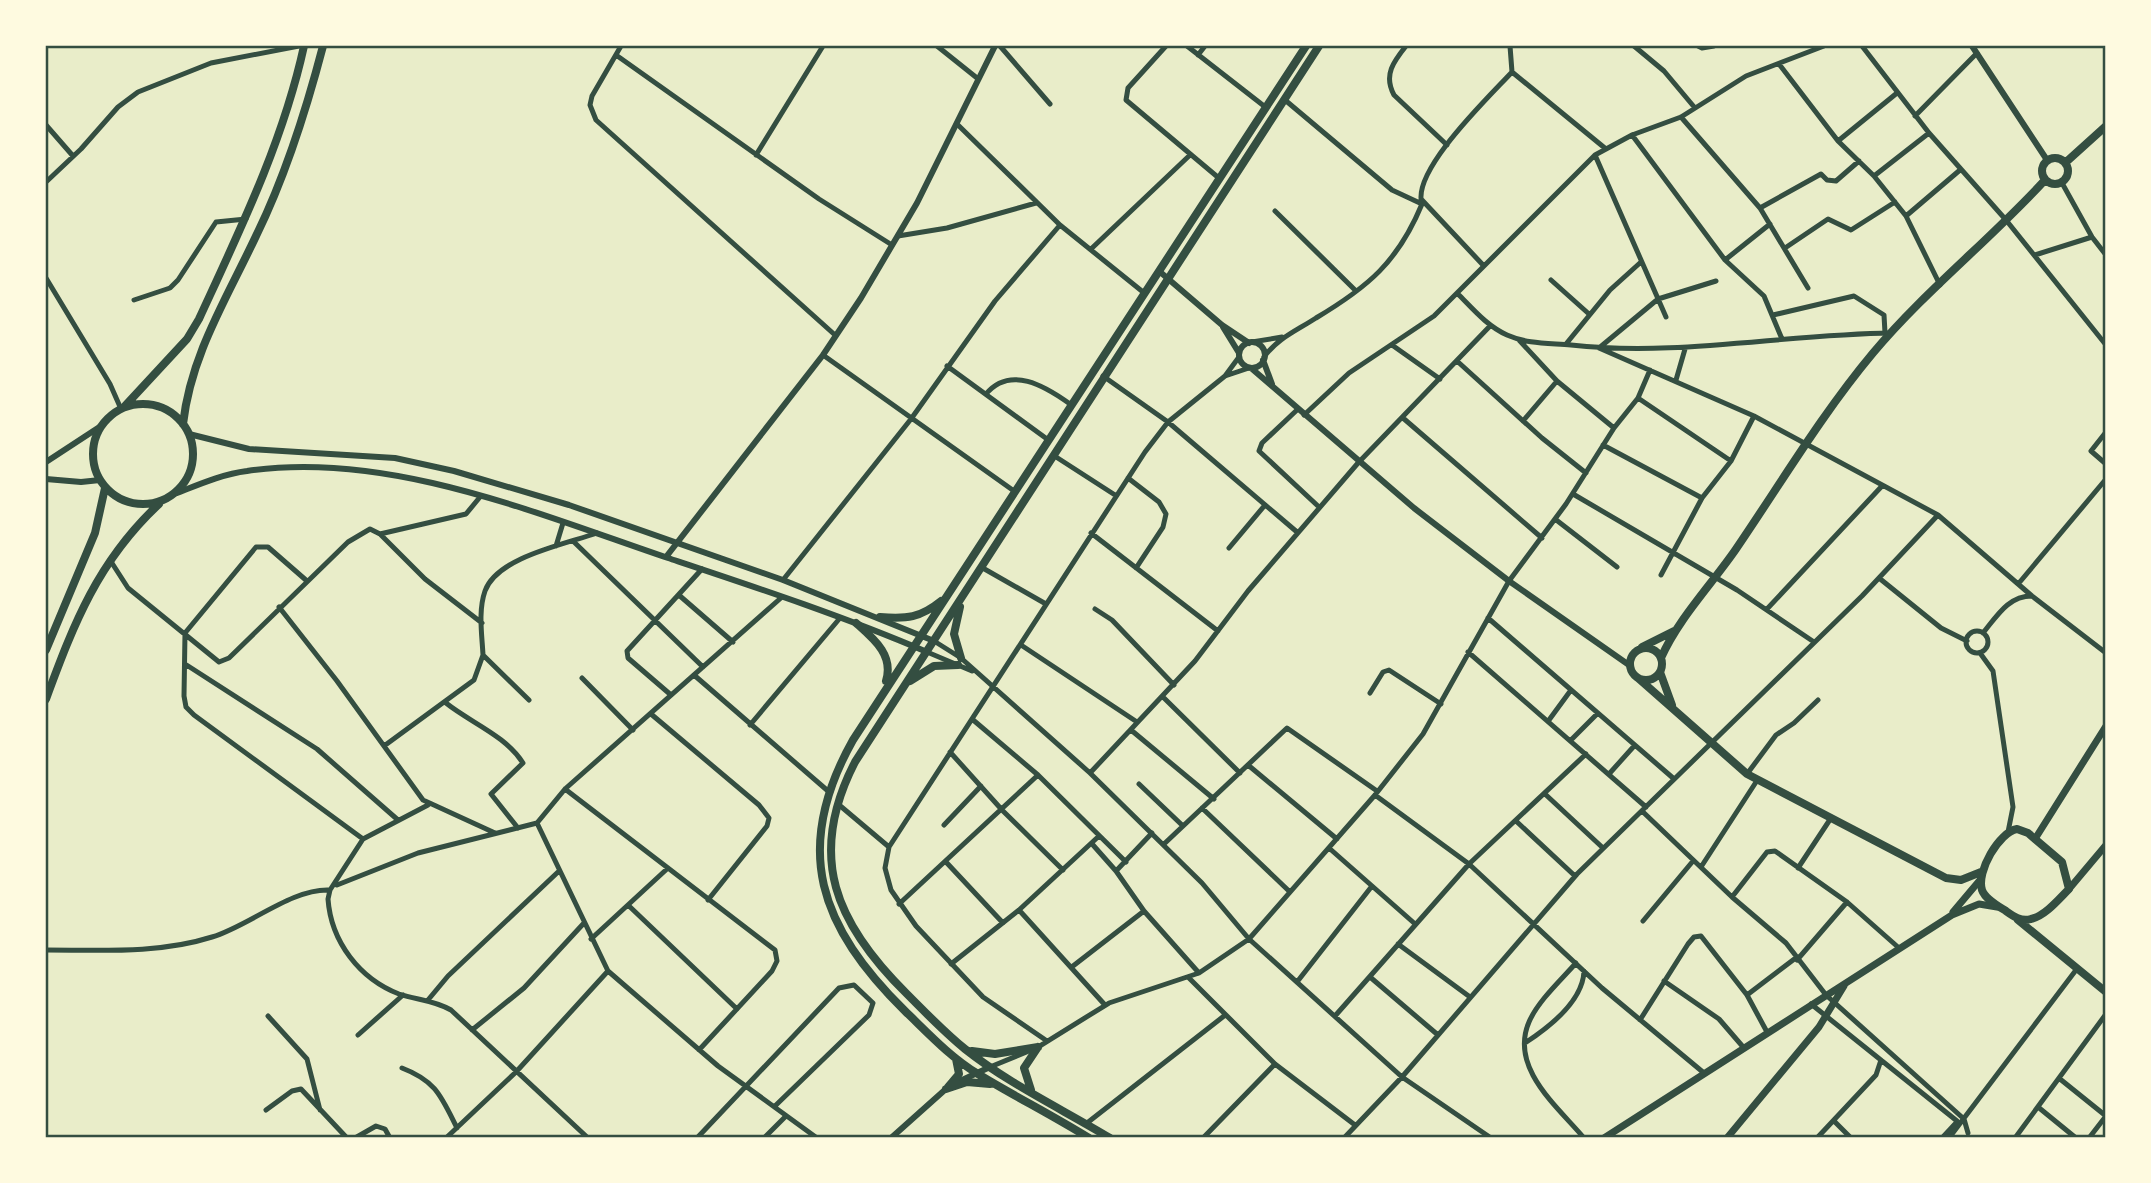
<svg xmlns="http://www.w3.org/2000/svg" width="2151" height="1183" viewBox="0 0 2151 1183" font-family="'Exo 2',sans-serif">
  <style>
    .lines { fill: none; stroke-linecap: round; stroke-linejoin: round }
    .minor { stroke: #344e41; stroke-width: 5 }
    .tertiary { stroke: #344e41; stroke-width: 6 }
    .secondary { stroke: #344e41; stroke-width: 7 }
    .primary { stroke: #344e41; stroke-width: 8 }
    .neatline { fill: none; stroke: #344e41; stroke-width: 2.5 }
  </style>
  <rect width="100%" height="100%" fill="#e9edc9"/>
  <g class="lines">
    <path class="minor" d="M621 46 592 96 590 105 596 120 835 335
      M937 46 977 78
      M1000 46 1050 104
      M1166 46 1128 88 1126 100 1220 179
      M1187 46 1264 106
      M1406 46C1394 61 1383 75 1394 95L1447 145
      M1634 46 1664 71 1695 108
      M1698 46 1702 48 1714 46
      M1862 46 1929 133 2006 220 2106 345
      M616 55 819 199 892 245
      M1198 55 1205 46
      M1779 64 1838 141 1874 176 1906 216 1940 285
      M1512 72 1606 149
      M1285 100 1392 190 1422 204
      M1915 116 1977 53
      M1681 117 1760 208 1808 288
      M46 125 73 156
      M958 125 1060 225 1143 292
      M1632 135 1725 260 1764 296 1782 339
      M1838 141 1897 93
      M756 155 823 46
      M1595 155 1666 317
      M1874 176 1929 133
      M46 182 81 149 118 107 138 92 211 63 299 46
      M2062 183 2092 237 2106 255
      M1422 200 1483 265
      M1760 208 1821 174 1827 180 1836 181 1859 161
      M1275 211 1356 291
      M1906 216 1960 170
      M898 236 947 228 1036 203
      M1785 248 1828 219 1851 230 1895 202
      M1091 249 1190 155
      M2035 255 2092 237
      M1725 260 1770 224
      M46 278 110 384 121 409
      M1551 280 1589 314
      M1716 281 1658 299 1599 348 1754 416 1938 515 2032 596 2106 653
      M1458 294C1473 309 1487 326 1507 335 1527 344 1549 343 1571 345 1678 357 1784 334 1892 333
      M134 300 170 288 178 280 216 222 246 219
      M1773 315 1854 296 1884 315 1885 333
      M1519 340 1557 381 1614 428
      M1252 342 1282 337
      M1566 344 1610 290 1641 262
      M1392 345 1440 379
      M823 355 1014 491
      M1264 357C1278 338 1296 331 1316 318 1368 287 1398 262 1422 204 1411 171 1490 96 1512 72L1510 46
      M1457 361 1542 438 1586 473
      M947 366 1047 439
      M1103 376 1168 422 1297 532
      M1225 376 1249 368
      M1676 380 1685 349
      M986 394C1010 365 1045 386 1070 404
      M1638 398 1731 461
      M1298 409 1262 443 1259 451 1319 507
      M1304 415 1349 373 1434 316 1595 155 1632 135 1681 117 1746 76 1824 46
      M1403 418 1542 538
      M1523 421 1557 381
      M2106 432 2091 451 2106 464
      M1603 445 1702 498
      M1053 455 1115 495
      M1128 478 1159 502 1166 514 1163 527 1136 568
      M1573 494 1737 590 1814 642
      M1555 519 1617 567
      M1091 533 1218 631
      M380 534 466 514 480 497
      M573 541 703 667
      M556 546 563 523
      M1229 548 1265 505
      M110 560 128 588 219 662 229 658 348 542 370 529 380 534 425 579 482 623
      M981 567 1046 604
      M1661 575 1702 498 1731 461 1754 416
      M1879 578 1941 628 1967 641
      M783 580 911 419 995 301 1060 225
      M307 581 268 547H256L185 633 184 696 186 707 194 715 363 839
      M2019 583 2106 479
      M680 596 733 642
      M782 597 565 789 537 823 608 971 718 1066 817 1138
      M279 607 337 681 423 800 495 833
      M1095 609 1112 620 1174 685
      M1767 609 1882 486
      M1488 618 1673 778
      M1966 642a11 11 0 1 1 22 0a11 11 0 1 1-22 0Z
      M1983 633C1997 616 2008 596 2032 596
      M934 641 961 658 1090 773 1202 883 1249 939 1402 1077 1491 1138
      M1021 645 1137 722
      M927 652 972 671
      M1468 652 1646 807
      M1980 653 1993 671 2013 807 2008 832
      M185 664 317 749 398 820
      M694 675 828 791
      M582 678 633 730
      M1370 693 1383 672 1389 670 1441 704
      M671 695 628 658 627 651 702 569
      M1163 697 1240 773
      M529 700 483 655C482 635 478 611 485 591 497 557 566 544 597 533
      M446 703C471 723 505 735 523 763L491 794 518 828
      M651 714 759 805 769 818 767 826 708 900
      M972 719 1038 775 1126 862
      M1549 720 1571 690
      M750 725 840 618
      M1131 730 1214 799
      M1571 740 1598 713
      M384 746 474 680 483 655
      M950 752 1003 811 1063 870
      M1248 765 1337 839
      M1090 773 1195 661 1248 591 1358 463 1490 326
      M1609 774 1635 745
      M1747 774 1776 735 1794 723 1818 700
      M1139 784 1183 826
      M565 789 775 950 777 961 772 971 699 1050
      M1545 794 1603 848
      M1375 795 1469 864 1602 988 1704 1073
      M838 804 889 847
      M428 805 363 839 330 890 328 899C331 942 360 979 399 994 417 1000 434 1000 451 1010L588 1138
      M1202 808 1290 892
      M1642 811 1732 897 1786 943 1826 995 1964 1119
      M1516 821 1575 876
      M944 825 981 786
      M1164 844 1287 728 1377 791
      M1093 845 1116 871 1152 833
      M1329 848 1414 923
      M946 862 1003 923
      M1701 867 1758 779
      M1798 868 1831 818
      M1116 871 1144 911 1199 973
      M337 885 418 853 537 823
      M1732 897 1767 852 1775 851 1847 902 1899 948
      M899 904 1038 775
      M628 905 737 1009
      M1019 910 1105 1005
      M1643 921 1693 861
      M591 939 668 868
      M1398 944 1470 997
      M46 950C99 950 159 954 212 937 249 926 292 888 330 890
      M1797 960 1847 902
      M1576 963C1561 980 1538 1001 1529 1022 1509 1068 1558 1107 1584 1138
      M951 964 1019 910 1099 836
      M1073 966 1144 911
      M1370 977 1438 1035
      M1189 978 1275 1064 1355 1125
      M1664 981 1719 1019 1744 1048
      M1297 982 1372 886
      M1747 995 1797 957
      M428 1000 448 976 558 872
      M1811 1004 1957 1121 1956 1127
      M268 1016 307 1059 320 1110
      M1335 1016 1469 864 1586 754
      M1640 1020 1688 944 1694 937 1701 936 1747 995 1767 1032
      M472 1030 524 988 584 923
      M358 1035 403 995
      M1047 1041 983 997 916 926 891 890 885 868 889 847 1145 452 1168 422 1225 376 1239 357
      M1525 1043C1548 1028 1583 1001 1584 971
      M1038 1047 1109 1003 1199 973 1249 939 1375 795 1423 734 1509 581 1566 504 1614 428 1638 398 1650 370
      M990 1067 1029 1051
      M402 1068C436 1081 441 1096 457 1128
      M2060 1079 2106 1116 2089 1138
      M2038 1107 2076 1138
      M266 1110 292 1091 301 1089 347 1138
      M1964 1119 1968 1133
      M1835 1122 1851 1138
      M1087 1123 1224 1016
      M355 1138 376 1126 385 1129 390 1138
      M446 1138 516 1072 608 971
      M697 1138 839 988 854 985 873 1003 869 1015 775 1106
      M764 1138 786 1116
      M1203 1138 1275 1064
      M1344 1138 1402 1077 1577 874 1862 596 1938 515
      M1817 1138 1876 1075 1881 1060
      M1942 1138 1955 1124
      M1949 1138 2076 970
      M2015 1138 2106 1014"/>
    <path class="tertiary" d="M1972 46 2047 160
      M1159 271 1222 325 1249 343
      M1223 327 1239 353
      M1239 355a13 13 0 1 1 26 0a13 13 0 1 1-26 0Z
      M1263 360 1272 384
      M1251 368 1414 508 1509 581 1629 665
      M189 434 249 449 395 458 454 471 569 505 783 580 934 641
      M46 462 101 426
      M46 479 81 482 100 480
      M177 493C200 484 223 474 247 471 387 450 538 514 668 558 755 587 843 616 927 652
      M666 557 823 355 861 298 917 203 995 46
      M960 1081 990 1067
      M891 1138 947 1088"/>
    <path class="secondary" d="M2035 839 2106 726
      M2069 889 2106 845
      M1953 912 1980 880
      M1604 1138 1952 915 1979 904 1997 907
      M1727 1138 1819 1027 1844 986"/>
    <path class="primary" d="M2042 171a13 13 0 1 1 26 0a13 13 0 1 1-26 0Z
      M2065 163 2106 126
      M93 454a50 50 0 1 1 100 0a50 50 0 1 1-100 0Z
      M124 407 187 339 199 319C240 230 283 142 304 46
      M183 424C191 354 227 298 256 236 286 175 306 111 323 46
      M960 607 954 634 961 658
      M880 617C907 619 920 618 941 601
      M856 623C874 639 894 655 886 681
      M1642 647 1674 631
      M1630 664a16 16 0 1 1 32 0a16 16 0 1 1-32 0Z
      M46 650 95 533 105 488
      M1661 658C1678 619 1712 584 1736 549 1781 483 1822 414 1873 353 1925 291 1990 240 2045 180
      M1660 672 1672 705
      M1638 678 1747 774 1946 878 1961 880 1981 872
      M910 681 934 666 958 665
      M46 699C74 623 98 561 159 504
      M2017 829 2028 833 2062 862 2069 889C2059 899 2045 916 2031 919 2021 922 2013 916 2006 911 1998 906 1985 899 1982 890 1976 872 1999 832 2017 829Z
      M2018 920 2106 992
      M972 1051 995 1054 1038 1047
      M948 1087 959 1074 956 1059
      M946 1089 967 1082 990 1084
      M1031 1090 1024 1068 1038 1047
      M1089 1138C1052 1115 1014 1096 978 1074 950 1057 928 1033 905 1011 820 927 791 850 853 740L1306 46
      M1110 1138C1062 1109 1009 1084 965 1049 944 1032 926 1013 907 994 836 924 806 857 855 762L1319 46"/>
  </g>
  <rect width="2151" height="1183" fill="none" stroke="#fefae0" stroke-width="94"/>
  <rect x="47" y="47" width="2057" height="1089" class="neatline"/>
</svg>
